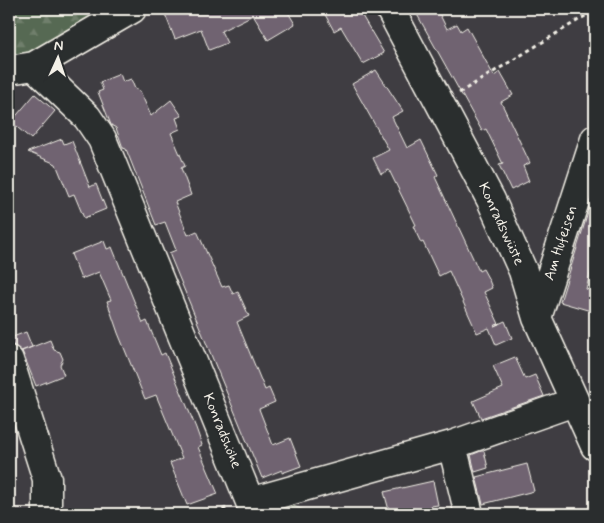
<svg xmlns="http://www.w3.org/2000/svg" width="604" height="523" viewBox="0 0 604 523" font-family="Mynerve,sans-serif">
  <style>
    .forest { fill: url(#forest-firs); stroke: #a6ad9e }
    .park { fill: url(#park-dots); stroke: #a6ad9e }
    .building { fill: #6f6371; stroke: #f4f1e8 }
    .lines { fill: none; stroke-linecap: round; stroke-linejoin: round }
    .minor-casing { stroke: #f4f1e8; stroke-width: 31 }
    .path { stroke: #f4f1e8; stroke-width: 3; stroke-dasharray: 4 4; stroke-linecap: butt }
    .minor { stroke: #2a2d2e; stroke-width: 28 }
    .labels { text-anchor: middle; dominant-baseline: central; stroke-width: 4; stroke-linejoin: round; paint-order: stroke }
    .street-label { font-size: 15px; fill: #f4f1e8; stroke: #2a2d2e }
  </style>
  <defs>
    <pattern id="forest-firs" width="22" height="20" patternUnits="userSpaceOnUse" patternTransform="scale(1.25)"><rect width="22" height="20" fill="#576953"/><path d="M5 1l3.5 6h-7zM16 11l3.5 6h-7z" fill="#707f6c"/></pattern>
    <pattern id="park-dots" width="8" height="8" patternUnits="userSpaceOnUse" patternTransform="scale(1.25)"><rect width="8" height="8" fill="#576953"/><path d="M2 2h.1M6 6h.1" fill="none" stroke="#707f6c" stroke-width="1.8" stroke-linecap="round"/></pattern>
  </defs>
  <rect width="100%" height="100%" fill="#3f3d42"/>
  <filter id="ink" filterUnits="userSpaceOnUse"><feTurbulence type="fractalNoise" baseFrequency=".02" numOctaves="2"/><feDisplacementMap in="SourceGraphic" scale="10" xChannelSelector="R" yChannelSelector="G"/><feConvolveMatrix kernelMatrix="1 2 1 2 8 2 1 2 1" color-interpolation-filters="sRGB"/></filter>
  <g filter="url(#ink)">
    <path class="forest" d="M9 9H114L53 45 9 57Z"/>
    <path class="park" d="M276 500 316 514H227Z"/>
    <path class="building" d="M163 9H286L295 24 268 40 253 15 221 31 227 43 209 50 201 29 175 39Z
      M322 9H358L384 53 363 64 341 27 334 31Z
      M414 9H437L447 29 457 24 461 31 467 27 494 76 500 72 513 95 501 102 530 163 523 166 529 181 511 190 499 165 503 164 486 129 482 131Z
      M376 70 403 111 392 117 407 148 421 140 438 175 435 177 479 271 483 269 489 280 492 288 484 292 499 324 494 326 505 321 512 338 496 345 489 328 477 333 449 271 439 276 423 242 421 243 413 226 416 225 389 170 381 174 373 158 389 150 352 84Z
      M120 74 123 82 131 79 135 89 140 91 151 116 171 100 182 116 176 118 180 129 171 133 185 166 181 168 191 195 175 202 188 235 197 231 222 287 229 285 233 294 238 292 249 316 237 322 265 390 269 388 275 402 259 409 273 445 290 438 301 466 282 473V470L262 478 169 253 176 250 165 222 156 225 126 149 123 148 116 128 111 125 98 92 103 90 100 82Z
      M35 94 55 111 31 139 11 122Z
      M62 139 64 144 72 141 90 187 96 184 106 209 84 218 74 194 69 196 56 164 28 152Z
      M592 200 595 201V255L586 289 595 292 591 311 560 302Z
      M104 241 107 249 112 247 143 323 147 321 161 355 165 353 196 428 202 445 198 447 218 494 187 505 170 463 182 458 156 395 145 399 118 333 107 301 111 300 99 272 81 279 71 254Z
      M26 332 32 347 21 351 13 345 10 338Z
      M50 340 54 350 60 352 63 359 60 365 64 375 36 386 22 351Z
      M515 357 525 379 535 375 544 396 481 418 473 401 503 388 493 366Z
      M481 451H484L488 468 475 472 471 455Z
      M527 464 534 491 483 504 476 477Z
      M433 481 438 505 431 506 433 514H390L384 492Z"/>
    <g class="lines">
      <defs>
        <path id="minor" d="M390 9 491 200 523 271 537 318 595 446
          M34 66 87 117 102 139 250 502 452 445 574 402
          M9 70 34 66 132 9
          M537 318 595 139
          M9 360 47 479V514
          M452 445 469 514"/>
      </defs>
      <use href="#minor" class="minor-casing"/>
      <path class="path" d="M459 93 595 10
        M207 514 228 508"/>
      <use href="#minor" class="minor"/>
    </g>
  </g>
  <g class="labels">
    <g class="street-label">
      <text transform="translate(501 224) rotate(65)">Konradswüste</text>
      <text transform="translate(561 243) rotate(-72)">Am Hufeisen</text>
      <text transform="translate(222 431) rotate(68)">Konradshöhe</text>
    </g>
  </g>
  <rect width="604" height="523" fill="none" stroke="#2a2d2e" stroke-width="30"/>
  <rect x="15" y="15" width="574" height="493" fill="none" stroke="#f4f1e8" stroke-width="2" filter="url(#ink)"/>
  <g transform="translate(58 58) rotate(3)" stroke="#2a2d2e" stroke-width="4" paint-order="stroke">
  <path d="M0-4L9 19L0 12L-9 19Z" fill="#f4f1e8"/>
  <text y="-8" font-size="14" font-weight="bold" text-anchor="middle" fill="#f4f1e8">N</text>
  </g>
</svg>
